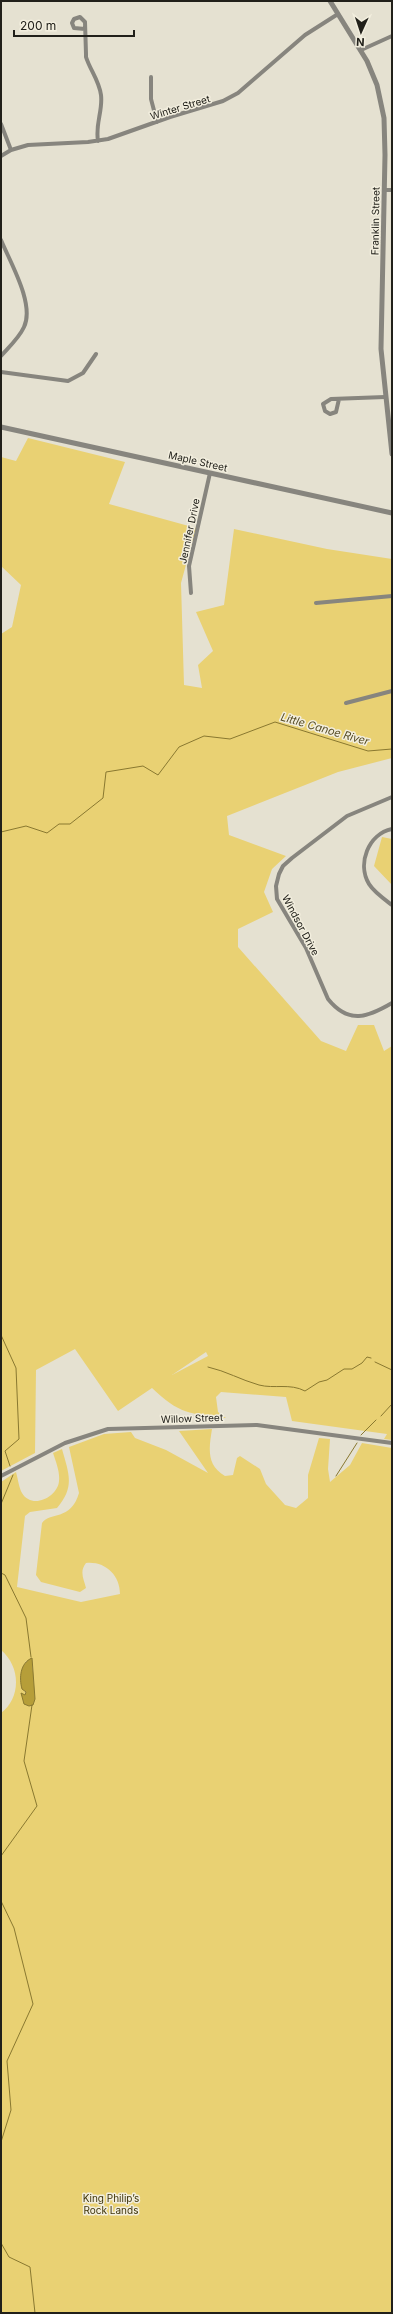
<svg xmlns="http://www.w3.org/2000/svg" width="393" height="2314" viewBox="0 0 393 2314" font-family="Inter,sans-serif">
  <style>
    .green { fill: #e9d173; fill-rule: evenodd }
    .water { fill: #b69e39; stroke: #897830 }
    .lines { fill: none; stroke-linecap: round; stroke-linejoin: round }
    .stream { stroke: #897830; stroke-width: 1 }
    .minor { stroke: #87857e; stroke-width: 4 }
    .tertiary { stroke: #87857e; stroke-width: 5 }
    .labels { text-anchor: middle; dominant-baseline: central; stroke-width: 3; stroke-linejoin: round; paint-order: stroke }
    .street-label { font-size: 10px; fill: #21201a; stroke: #f2eede }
    .park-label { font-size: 10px; fill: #3f350a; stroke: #f2eede }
    .water-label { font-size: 11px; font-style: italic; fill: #564c23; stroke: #f2eede }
  </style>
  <rect width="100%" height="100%" fill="#e5e1d1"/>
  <path class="green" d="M28 438 125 462 109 504 196 528 181 583 184 685 202 688 198 665 213 651 196 612 224 605 234 529 327 549 392 559V758L338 772 227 816 229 835 286 856 272 869 264 892 273 912 238 929V947L321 1041 346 1051 358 1025H374L384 1051 392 1046V1440L384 1439 387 1434 292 1421 286 1397 221 1392 216 1397 218 1412 226 1418C190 1414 179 1414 152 1388L118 1411 75 1349 36 1370 35 1453 1 1471V634L12 627 21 585 1 566V457L16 461ZM206 1352 208 1356 172 1375Z
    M382 837 392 839V885L374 866Z
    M212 1429C209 1448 206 1465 225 1476L233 1475 237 1458 240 1456 260 1469 266 1484 285 1505 296 1508 308 1498V1475L319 1438 330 1439 328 1469 330 1482 350 1465 362 1443 392 1448V2313H1V1713C21 1698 21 1667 1 1650V1482L16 1472C18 1479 19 1488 22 1493 32 1510 58 1497 59 1481 60 1472 56 1462 53 1453L62 1449C69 1474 75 1487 57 1508L30 1512 25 1516 17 1587 81 1602 120 1594C120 1575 105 1561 86 1563 79 1572 84 1579 86 1588L80 1592 41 1582 36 1575 42 1523C49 1512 71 1521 79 1493L69 1447 104 1434 131 1432 135 1438 166 1450 208 1473 179 1431ZM26 1661 33 1666V1684L24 1702 23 1695H26L20 1679Z"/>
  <path class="water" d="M32 1658 35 1699 33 1705 29 1706 24 1704 21 1693 25 1695 26 1692 22 1689C19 1678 20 1663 32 1658Z"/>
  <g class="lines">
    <path class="stream" d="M1 832 26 826 47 833 59 824H70L103 798 106 772 143 766 158 775 179 747 204 736 230 739 275 722 368 751 392 749
      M1 1335 16 1368 19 1439 5 1451 10 1466
      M375 1362 392 1370
      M208 1367C226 1371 241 1380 259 1385 274 1389 290 1383 305 1391L319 1382 327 1380 344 1369H352L362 1363 367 1357 371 1358
      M381 1416 392 1404
      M361 1435 376 1420
      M336 1476 357 1443
      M1 1504 13 1475
      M1 1573 5 1575 26 1618 31 1657
      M1 1856 37 1806 24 1761 32 1705
      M1 1901 14 1928 33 2004 7 2061 11 2110 1 2142
      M1 2243 9 2257 30 2267 35 2313"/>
    <path class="minor" d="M85 29 74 28 72 23 74 19 80 17 85 22 86 54V57C90 70 99 80 101 95 103 111 95 124 98 141
      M361 50 392 36
      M151 77V99L157 122
      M1 124 11 150
      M1 156 11 150 28 145 88 142 108 139 170 117 223 101 238 93 305 35 338 14
      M384 190H392
      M1 240C10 262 35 304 24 327 19 338 9 347 1 356
      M1 372 68 381 83 373 96 354
      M339 399 336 412 330 414 325 411 323 404 331 399 385 397
      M191 593 189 566 210 473
      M316 603 392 596
      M346 703 392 691
      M392 797 347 816 292 858 283 866 279 874 276 886 277 899 306 948 328 999C349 1025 368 1017 392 1003
      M392 829C368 834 357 864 369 884 374 892 384 899 392 905
      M1 1476 65 1443 108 1429 257 1425 392 1443"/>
    <path class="tertiary" d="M330 1 367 61 377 85 384 118 385 155 381 349 392 454
      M1 427 392 513"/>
  </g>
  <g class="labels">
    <g class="street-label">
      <text transform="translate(180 107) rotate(-17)">Winter Street</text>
      <text transform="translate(375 221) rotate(-89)">Franklin Street</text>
      <text transform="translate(198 461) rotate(13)">Maple Street</text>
      <text transform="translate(189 531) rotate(-78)">Jennifer Drive</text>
      <text transform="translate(301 925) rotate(62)">Windsor Drive</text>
      <text transform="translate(192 1418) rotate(-2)">Willow Street</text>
    </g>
    <g class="park-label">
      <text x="111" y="2198">King Philip’s<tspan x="111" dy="12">Rock Lands</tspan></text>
    </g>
    <g class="water-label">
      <text transform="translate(325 729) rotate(16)">Little Canoe River</text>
    </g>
  </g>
  <rect width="393" height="2314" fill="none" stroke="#21201a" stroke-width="4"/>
  <g transform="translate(361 32) rotate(183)" stroke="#f2eede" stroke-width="3" paint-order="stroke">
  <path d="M0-3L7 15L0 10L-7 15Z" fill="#21201a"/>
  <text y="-6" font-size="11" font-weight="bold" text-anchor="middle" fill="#21201a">N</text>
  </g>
  <path d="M14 30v6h120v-6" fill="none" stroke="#21201a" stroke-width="2"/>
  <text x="20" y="30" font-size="12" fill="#21201a" stroke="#f2eede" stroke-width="3" paint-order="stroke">200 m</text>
</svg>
